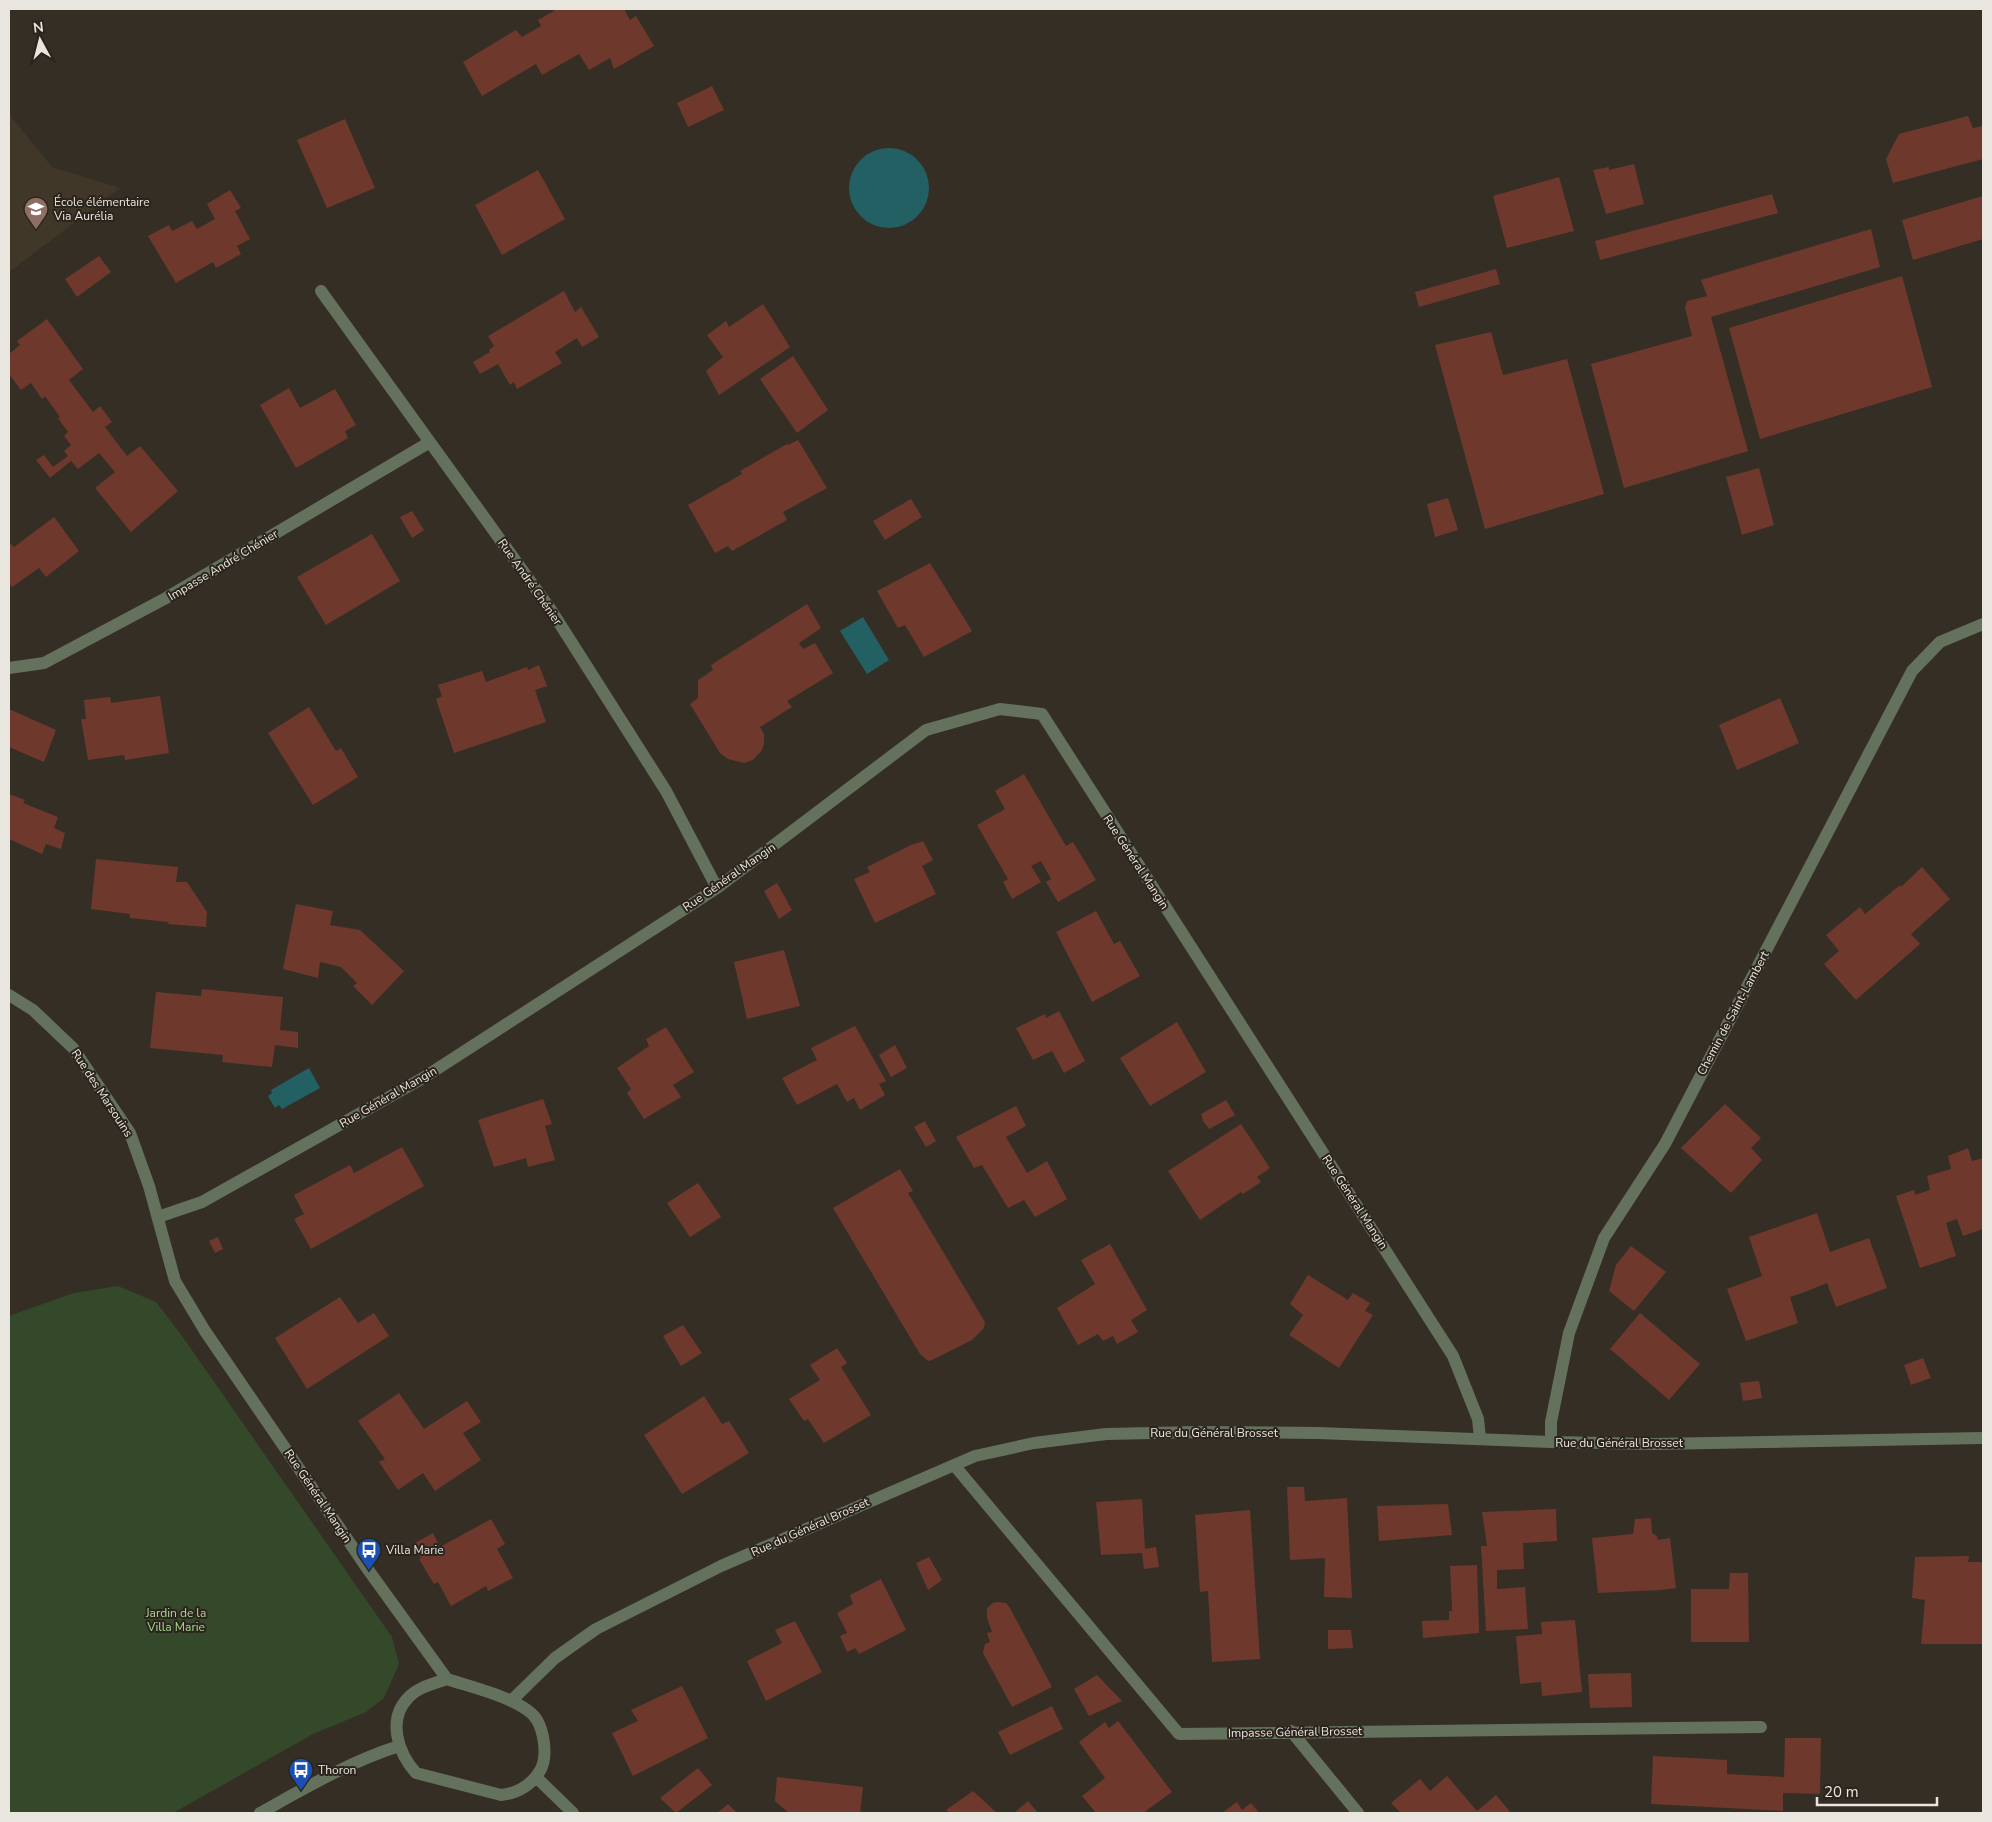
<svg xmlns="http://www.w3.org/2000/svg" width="1992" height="1822" viewBox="0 0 1992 1822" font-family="'Nunito Sans',sans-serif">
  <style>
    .built { fill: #413729 }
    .green { fill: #34492a }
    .water { fill: #226064 }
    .building { fill: #6e392c }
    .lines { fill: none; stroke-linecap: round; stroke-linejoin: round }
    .minor { stroke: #64725d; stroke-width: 12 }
    .labels { text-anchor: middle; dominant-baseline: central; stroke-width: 4; stroke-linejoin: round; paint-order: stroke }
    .poi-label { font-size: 12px; fill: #e9e5df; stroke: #2b241c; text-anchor: start }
    .street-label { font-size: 12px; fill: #e9e5df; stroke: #2b241c }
    .park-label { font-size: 12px; fill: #aad992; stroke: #2b241c }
  </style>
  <rect width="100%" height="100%" fill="#352e25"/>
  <path class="built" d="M9 114 52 167 120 188 9 272Z"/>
  <path class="green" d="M118 1286 156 1302 182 1336 392 1637 399 1664 384 1698 366 1712 313 1734 173 1813H9V1316L74 1293Z"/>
  <path class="water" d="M849 188a40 40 0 1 1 80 0a40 40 0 1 1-80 0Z
    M863 617 889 660 867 674 840 631Z
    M309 1068 320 1088 282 1109 279 1105 275 1108 268 1096 272 1093 271 1090Z"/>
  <path class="building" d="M557 9H624L630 20 636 16 654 46 614 69 610 58 589 70 579 54 542 75 536 64 482 96 463 62 516 30 522 37 541 26 538 20Z
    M712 86 724 110 688 127 677 103Z
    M1968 116 1973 128 1983 126V159L1893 183 1886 159 1899 134Z
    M345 119 375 188 327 208 297 140Z
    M1634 164 1644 204 1606 214 1593 170 1609 167V170Z
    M538 170 565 219 502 255 475 205Z
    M1559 177 1574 231 1507 248 1493 196Z
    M230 190 241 208 235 211 250 239 237 246 241 254 216 268 213 262 176 283 148 236 169 225 172 231 192 221 197 229 215 219 207 204Z
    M1772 194 1778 213 1600 260 1595 241Z
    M1983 196V239L1913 260 1902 220Z
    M1871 229 1880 267 1711 317 1748 451 1624 488 1591 364 1692 336 1685 308 1687 301 1707 296 1701 280Z
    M99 256 111 272 77 297 65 279Z
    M1496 269 1500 284 1419 307 1415 292Z
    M1902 276 1932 387 1760 439 1729 328Z
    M564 291 575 312 581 307 599 337 582 347 577 338 555 352 562 363 517 389 514 382 510 385 498 364 480 374 473 362 490 352 489 350 494 346 488 336Z
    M763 304 790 347 719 395 706 371 723 357 707 335 726 321 729 327Z
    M47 319 83 369 69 380 93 412 100 406 112 422 105 427 127 456 140 446 178 491 131 532 95 488 115 472 99 453 78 469 71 461 50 478 36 460 44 455 53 467 68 456 64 451 71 445 64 436 68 432 58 418 60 417 45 396 42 399 31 383 21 390 9 374V354L20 345 17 341Z
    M1491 332 1503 375 1567 359 1604 494 1485 529 1435 345Z
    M793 356 828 410 797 433 760 379Z
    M289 388 300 408 335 389 356 425 345 431 348 438 296 468 260 405Z
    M798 440 827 488 783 512 787 520 732 551 728 546 715 553 688 505 742 474 740 471 787 444 788 445Z
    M1759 468 1774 525 1742 535 1726 477Z
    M1448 498 1458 530 1435 537 1427 504Z
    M911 499 922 517 885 540 873 521Z
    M412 511 424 530 412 538 400 517Z
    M54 517 79 551 46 577 39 568 12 587 9 583V546L11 544 14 547Z
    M372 534 400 581 326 625 297 577Z
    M930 563 972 631 924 657 905 625 898 628 877 591Z
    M807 604 821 628 799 643 803 649 815 643 833 673 787 701 792 707 760 727 764 734V744L762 750 753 760 744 763 728 759 720 753 690 704 698 698V680L713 670 711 665Z
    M539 665 547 686 535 690 546 722 454 753 436 699 442 696 438 685 482 671 486 682 527 667 528 670Z
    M160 696 169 753 125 760 124 755 88 760 81 719H86L84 700 110 697 111 703Z
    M1780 698 1799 743 1737 770 1719 725Z
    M309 707 336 751 341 748 358 777 313 805 268 733Z
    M9 709 56 730 44 762 9 747Z
    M1024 774 1066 846 1073 842 1096 880 1058 902 1046 882 1051 879 1041 861 1031 866 1041 882 1012 899 1003 882 1008 879 977 825 1005 809 995 791Z
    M9 794 25 800 23 803 58 817 54 828 65 833 61 849 46 844 42 854 9 839Z
    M923 841 933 860 922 866 936 894 875 923 854 879 870 872 867 867 911 845Z
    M96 859 178 867 176 882H187L207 912 206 927 168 924 169 922 130 918V914L91 909Z
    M1922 867 1950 899 1911 934 1920 944 1856 1000 1824 964 1839 951 1826 935 1860 907 1865 914 1900 885 1901 887Z
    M777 883 792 910 779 919 764 891Z
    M296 904 333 911 330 925 360 930 404 971 372 1005 353 986 357 983 341 967 320 962 318 978 283 969Z
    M1096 911 1114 944 1120 941 1140 976 1092 1002 1056 932Z
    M784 950 800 1006 747 1019 734 962Z
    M202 989 283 997 280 1030 298 1032V1048L275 1045 272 1067 222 1062 223 1055 150 1048 156 992 201 996Z
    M1059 1011 1085 1061 1064 1073 1052 1051 1033 1060 1016 1028 1045 1014 1046 1018Z
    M1177 1022 1206 1072 1150 1106 1120 1058Z
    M855 1026 886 1081 879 1084 885 1095 860 1110 854 1098 847 1102 837 1084 797 1105 782 1078 817 1060 811 1048Z
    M666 1027 694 1072 673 1085 681 1097 644 1119 627 1093 631 1089 617 1068 649 1046 646 1039Z
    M895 1045 907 1068 891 1077 879 1055Z
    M543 1099 552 1124 545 1126 555 1160 528 1167 526 1158 494 1167 478 1120Z
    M1226 1100 1235 1115 1209 1129 1203 1121 1201 1114Z
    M1725 1104 1761 1138 1751 1148 1762 1160 1731 1193 1681 1148Z
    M1016 1106 1026 1126 1006 1137 1027 1173 1047 1161 1067 1199 1035 1217 1024 1200 1008 1208 982 1165 974 1168 956 1137Z
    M925 1121 936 1141 926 1147 914 1127Z
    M1241 1124 1270 1168 1257 1177 1261 1182 1243 1194 1241 1192 1200 1220 1168 1171Z
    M402 1147 424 1186 311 1249 294 1219 304 1214 294 1195 350 1165 354 1173Z
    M1968 1148 1972 1161 1983 1158V1229L1963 1236 1957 1219 1946 1223 1956 1256 1920 1268 1896 1196 1914 1190 1915 1195 1930 1190 1927 1176 1951 1169 1948 1156Z
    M900 1169 913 1191 908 1193 985 1322 984 1328 972 1340 932 1360 928 1361 920 1354 833 1208Z
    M698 1183 721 1217 690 1237 667 1203Z
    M1817 1213 1830 1252 1869 1238 1887 1288 1836 1307 1827 1283 1805 1292 1790 1297 1798 1323 1746 1341 1727 1289 1762 1276 1749 1237Z
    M218 1237 223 1249 215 1253 209 1241Z
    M1110 1244 1147 1310 1131 1320 1138 1332 1117 1344 1113 1336 1103 1341 1098 1334 1078 1345 1057 1308 1095 1284 1081 1260Z
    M1631 1246 1666 1272 1634 1311 1609 1291 1616 1265Z
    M1308 1275 1348 1300 1353 1293 1370 1303 1365 1311 1373 1315 1339 1368 1289 1335 1303 1315 1290 1304Z
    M340 1297 358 1323 374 1313 389 1336 307 1389 275 1338Z
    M1640 1313 1700 1364 1669 1400 1610 1349Z
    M683 1325 702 1353 681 1366 663 1336Z
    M837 1348 847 1363 841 1367 871 1415 824 1443 808 1419 804 1421 789 1399 820 1380 810 1365Z
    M1923 1358 1931 1378 1911 1385 1904 1365Z
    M1759 1381 1762 1398 1743 1401 1740 1383Z
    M399 1393 424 1429 467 1401 481 1422 463 1433 481 1460 435 1491 423 1473 398 1490 379 1462 385 1459 358 1421Z
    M704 1396 722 1424 729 1421 749 1453 682 1494 644 1435Z
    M1287 1487H1304L1305 1501 1347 1498 1352 1598 1324 1597 1325 1558 1290 1560Z
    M1142 1499 1145 1549 1156 1547 1159 1567 1144 1569 1142 1553 1101 1555 1096 1502Z
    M1448 1504 1452 1535 1379 1541 1377 1506Z
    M1556 1509 1557 1541 1523 1543 1524 1569 1497 1570V1589L1525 1587 1528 1629 1486 1631 1481 1546H1487L1482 1512Z
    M1250 1510 1260 1659 1212 1662 1208 1591 1200 1592 1195 1515Z
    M1651 1518 1652 1533 1657 1536 1658 1540 1670 1538 1676 1588 1661 1590 1598 1593 1592 1538 1633 1534 1635 1519Z
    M491 1519 505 1544 497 1549 513 1578 488 1591 486 1586 451 1606 438 1582 434 1584 419 1559 421 1558 413 1544 433 1533 440 1547Z
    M1969 1556 1968 1562H1983V1644H1921L1925 1600 1912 1598 1915 1557Z
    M929 1557 942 1580 928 1590 916 1563Z
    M1477 1565 1479 1633 1423 1638 1422 1621 1449 1620V1611H1452L1450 1566Z
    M1730 1573H1748L1749 1642H1691V1589H1729Z
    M881 1579 906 1630 859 1654 855 1648 847 1652 840 1636 847 1633 837 1613 853 1604 850 1595Z
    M998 1602 1006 1603 1010 1608 1052 1687 1012 1707 983 1653 985 1644 990 1642 987 1633 992 1632 987 1618V1608L993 1603Z
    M1575 1620 1582 1692 1542 1696 1541 1682 1520 1684 1516 1636 1542 1634 1541 1622Z
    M795 1621 822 1672 766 1701 747 1661 782 1643 775 1630Z
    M1328 1630H1351L1353 1648 1328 1649Z
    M1631 1673 1632 1707 1590 1708 1588 1674Z
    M1097 1675 1122 1701 1089 1716 1074 1689Z
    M682 1686 708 1738 633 1776 612 1733 638 1721 631 1710Z
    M1052 1706 1063 1729 1010 1755 998 1732Z
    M1118 1721 1172 1792 1143 1813H1096L1082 1796 1105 1778 1079 1742 1105 1722 1109 1728Z
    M1785 1738H1821L1820 1794 1783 1793V1811L1651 1804 1653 1756 1727 1760V1774L1784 1777Z
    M698 1768 712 1785 676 1813 660 1798Z
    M1447 1776 1477 1811 1496 1795 1511 1813H1401L1391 1803 1420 1779 1430 1791Z
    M777 1777 863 1787 860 1813H789L775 1801Z
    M973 1791 997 1813H950L946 1810Z
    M1028 1801 1038 1813H1014Z
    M1237 1802 1242 1810 1251 1803 1259 1813H1222Z
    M728 1804 737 1813H717Z"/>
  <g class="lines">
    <path class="minor" d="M321 291 551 610 666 791 717 888
      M9 668 44 663 166 598 430 442
      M9 995 33 1010 73 1048 130 1133 149 1186 175 1281 205 1331 369 1571 447 1679
      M158 1217 202 1202 423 1078 717 888 926 730 1000 709 1042 714 1453 1356 1478 1419 1480 1438
      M1551 1442V1422L1569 1333 1604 1238 1665 1144 1912 671 1940 642 1983 624
      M954 1465 1179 1734 1761 1727
      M447 1679C470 1687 524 1699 537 1720 541 1727 543 1735 544 1743 545 1752 545 1761 541 1769 532 1785 519 1793 501 1795L416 1773C398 1753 387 1720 408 1698 418 1687 433 1684 447 1679Z
      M511 1701 555 1658 596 1629 721 1566 975 1456 1034 1443 1106 1434 1198 1432 1318 1433 1551 1442 1654 1444 1983 1438
      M1291 1731 1358 1813
      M536 1777 573 1813
      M260 1813C305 1788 349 1762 399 1746"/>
  </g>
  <defs>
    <symbol id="school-pin" viewBox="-11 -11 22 30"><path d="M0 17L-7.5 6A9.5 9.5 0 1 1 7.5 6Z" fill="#8d6e63" stroke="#2b241c"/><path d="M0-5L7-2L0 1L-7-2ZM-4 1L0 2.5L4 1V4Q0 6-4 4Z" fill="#fff"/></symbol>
    <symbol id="bus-pin" viewBox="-11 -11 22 30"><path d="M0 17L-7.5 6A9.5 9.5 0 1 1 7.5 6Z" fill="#1a4fb4" stroke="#2b241c"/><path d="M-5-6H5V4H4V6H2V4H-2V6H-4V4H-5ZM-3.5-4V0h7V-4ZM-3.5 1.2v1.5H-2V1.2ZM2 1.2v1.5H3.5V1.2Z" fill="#fff"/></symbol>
  </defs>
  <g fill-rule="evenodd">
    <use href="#school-pin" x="22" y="195" width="28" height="38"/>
    <use href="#bus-pin" x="355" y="1536" width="28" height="38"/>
    <use href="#bus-pin" x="287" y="1756" width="28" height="38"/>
  </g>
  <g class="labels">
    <g class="poi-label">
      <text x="54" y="202">École élémentaire<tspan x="54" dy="14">Via Aurélia</tspan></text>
      <text x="386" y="1550">Villa Marie</text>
      <text x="318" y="1770">Thoron</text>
    </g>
    <g class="street-label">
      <text transform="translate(223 565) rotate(-31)">Impasse André Chénier</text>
      <text transform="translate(530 582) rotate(55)">Rue André Chénier</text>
      <text transform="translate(1136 862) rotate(57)">Rue Général Mangin</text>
      <text transform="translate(729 877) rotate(-35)">Rue Général Mangin</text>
      <text transform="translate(1733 1013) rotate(-62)">Chemin de Saint-Lambert</text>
      <text transform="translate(102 1093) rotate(57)">Rue des Marsouins</text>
      <text transform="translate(388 1097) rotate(-30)">Rue Général Mangin</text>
      <text transform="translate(1355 1202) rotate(57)">Rue Général Mangin</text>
      <text x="1214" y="1433">Rue du Général Brosset</text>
      <text x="1619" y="1443">Rue du Général Brosset</text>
      <text transform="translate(318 1496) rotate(56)">Rue Général Mangin</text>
      <text transform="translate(810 1527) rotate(-24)">Rue du Général Brosset</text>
      <text transform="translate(1295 1732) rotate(-1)">Impasse Général Brosset</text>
    </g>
    <g class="park-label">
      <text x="176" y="1613">Jardin de la<tspan x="176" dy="14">Villa Marie</tspan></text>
    </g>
  </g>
  <rect width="1992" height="1822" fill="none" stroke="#e9e5df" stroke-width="20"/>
  <g transform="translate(40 40) rotate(353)" stroke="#2b241c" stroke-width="4" paint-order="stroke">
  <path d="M0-4L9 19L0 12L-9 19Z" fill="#e9e5df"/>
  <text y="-8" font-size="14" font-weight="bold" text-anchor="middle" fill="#e9e5df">N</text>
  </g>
  <path d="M1817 1797v8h120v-8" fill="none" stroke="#e9e5df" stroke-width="2.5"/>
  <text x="1824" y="1797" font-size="15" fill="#e9e5df" stroke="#2b241c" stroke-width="4" paint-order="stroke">20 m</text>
</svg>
